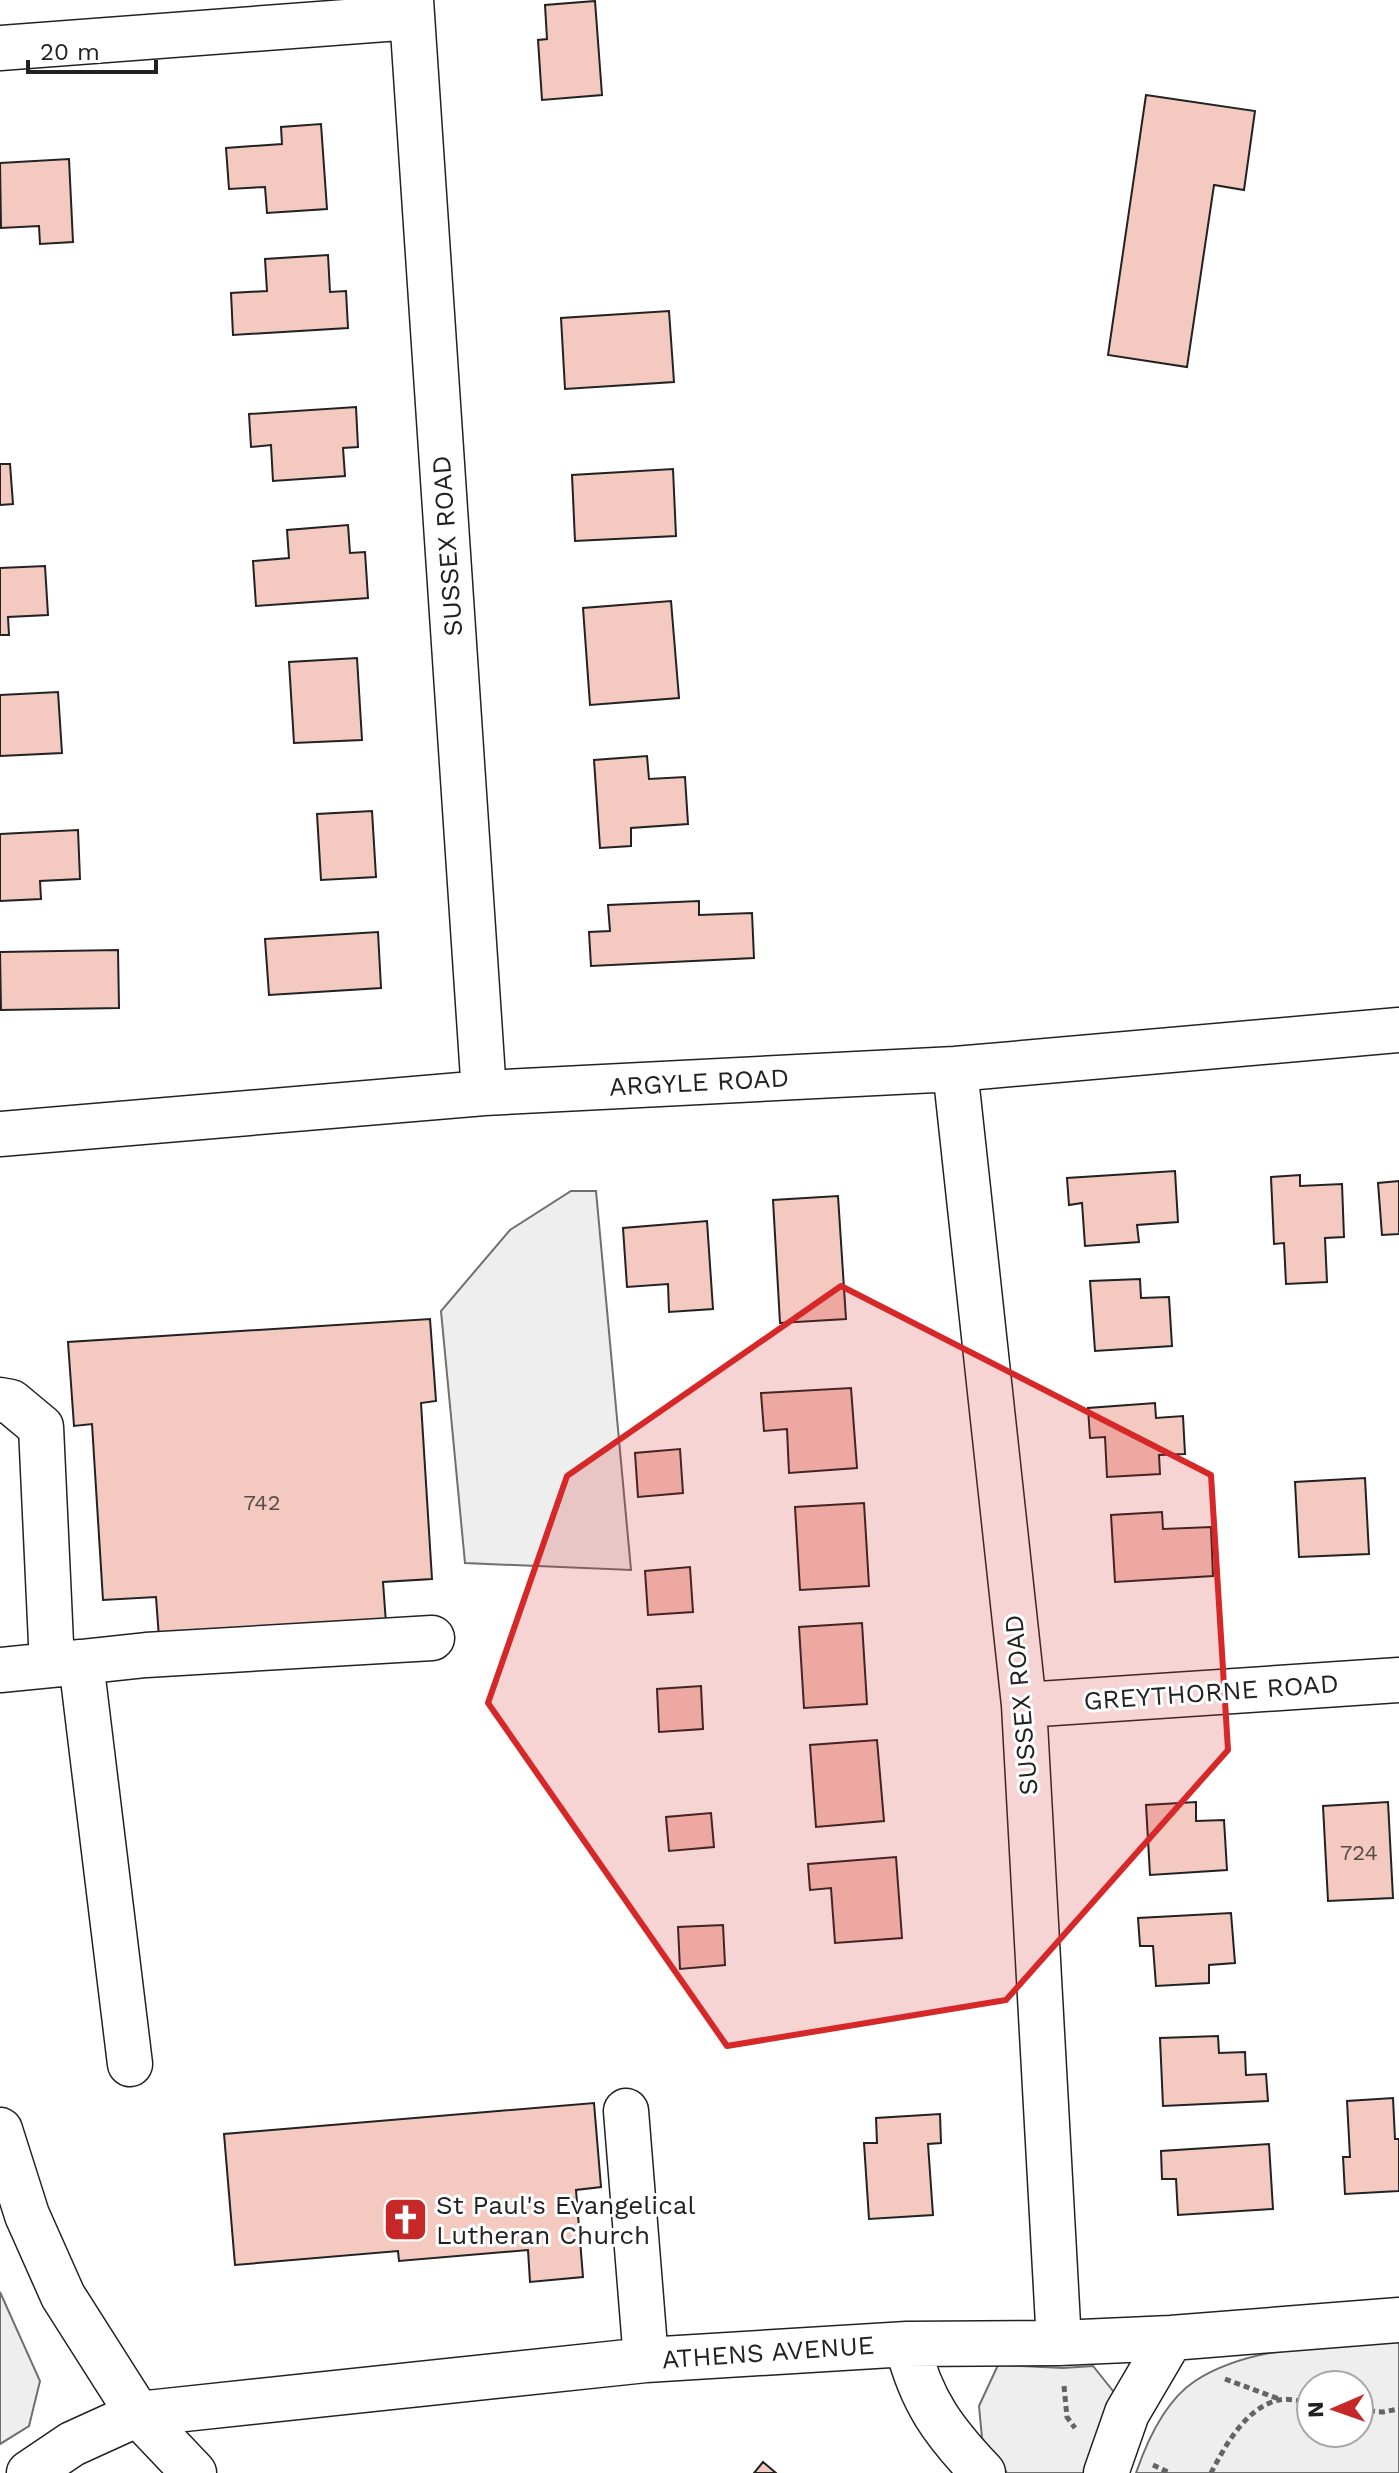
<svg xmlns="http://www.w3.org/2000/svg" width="1399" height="2473" viewBox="0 0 1399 2473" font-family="'Work Sans',sans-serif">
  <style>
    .green { fill: #eee; stroke: #6f6f6f; stroke-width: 2; fill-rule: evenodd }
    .building { fill: #f3c9c0; stroke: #222; stroke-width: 2 }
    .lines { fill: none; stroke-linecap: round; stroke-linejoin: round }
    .minor-casing { stroke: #222; stroke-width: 47 }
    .major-casing { stroke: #222; stroke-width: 47 }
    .path { stroke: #646464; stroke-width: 5; stroke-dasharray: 6 4; stroke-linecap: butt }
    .minor { stroke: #fff; stroke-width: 44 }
    .major { stroke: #fff; stroke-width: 44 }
    .marked { fill: #d62828; fill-opacity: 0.2; stroke: #d62828; stroke-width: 6; stroke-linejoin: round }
    .labels { text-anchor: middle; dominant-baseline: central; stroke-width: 6; stroke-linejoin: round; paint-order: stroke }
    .number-label { font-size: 22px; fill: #564c4a }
    .street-label { font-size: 26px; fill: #222; stroke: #fff }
    .poi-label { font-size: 26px; fill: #222; stroke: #fff; text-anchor: start }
  </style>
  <rect width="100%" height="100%" fill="#fff"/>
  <path class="green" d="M571 1191H596L631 1570 465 1563 441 1311 510 1230Z
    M0 2292 40 2381 29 2426 0 2444Z
    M1399 2342V2473H1136C1147 2441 1166 2400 1195 2381 1252 2344 1334 2346 1399 2342ZM1311 2385H1359V2433H1311Z
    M998 2365 1063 2368 1093 2366 1121 2401 1084 2473H1008L1003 2470 982 2438 979 2406Z"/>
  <path class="building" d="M595 1 602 95 542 100 538 40 547 39 545 5Z
    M1146 95 1255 111 1244 190 1214 185 1187 367 1108 355Z
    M321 124 327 209 267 213 265 187 229 189 226 148 282 144 281 127Z
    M69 159 73 242 40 244 39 226 1 228 0 163Z
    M328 255 330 292 346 291 348 328 233 335 231 293 267 291 265 259Z
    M669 311 674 382 565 389 561 318Z
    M356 407 358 447 343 448 345 476 273 481 271 445 251 447 249 414Z
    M0 464H10L13 504 0 505Z
    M673 469 676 536 575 541 572 475Z
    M348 525 350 553 365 552 368 598 256 606 253 561 289 558 287 530Z
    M45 566 48 615 8 617 9 635H0V568Z
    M671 601 679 698 590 705 583 608Z
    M357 658 362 740 294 743 289 662Z
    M58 692 62 753 0 756V695Z
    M647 756 649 779 685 777 688 824 631 828V846L600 848 594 760Z
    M372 811 376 877 321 880 317 814Z
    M78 830 80 879 40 881 41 899 0 901V834Z
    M699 901V915L752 913 754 958 591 966 589 932 610 931 608 905Z
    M378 932 381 988 269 995 265 939Z
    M118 950 119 1008 1 1010 0 952Z
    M1175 1171 1178 1222 1137 1225 1139 1242 1085 1246 1082 1203 1069 1205 1067 1178Z
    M1300 1175V1186L1342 1184 1344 1237 1325 1238 1327 1282 1286 1284 1284 1243 1274 1244 1271 1177Z
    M1399 1181V1234L1382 1235 1378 1183Z
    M838 1196 846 1319 780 1323 773 1200Z
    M707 1221 713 1309 669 1312 668 1284 627 1287 623 1228Z
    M1140 1279 1141 1298 1169 1297 1172 1346 1095 1351 1090 1281Z
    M430 1319 436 1401 421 1403 432 1579 383 1582 386 1623 159 1638 156 1597 103 1600 92 1424 74 1426 68 1342Z
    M851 1388 857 1468 789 1473 787 1429 764 1431 761 1393Z
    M1155 1403 1156 1418 1183 1416 1185 1454 1159 1455 1160 1474 1107 1477 1105 1437 1090 1438 1088 1408Z
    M680 1449 683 1493 638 1497 635 1453Z
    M1365 1478 1369 1554 1299 1557 1295 1482Z
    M864 1503 869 1586 800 1590 795 1507Z
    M1162 1512 1163 1529 1211 1527 1213 1576 1115 1582 1111 1515Z
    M690 1567 693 1612 648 1615 645 1571Z
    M862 1623 867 1704 804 1708 799 1627Z
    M701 1686 703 1729 659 1732 657 1689Z
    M877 1740 884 1821 816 1827 810 1745Z
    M1196 1802V1821L1224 1820 1227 1870 1150 1875 1146 1805Z
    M1388 1802 1393 1898 1328 1901 1323 1806Z
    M711 1813 714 1847 669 1851 666 1817Z
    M896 1857 902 1938 835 1943 831 1888 810 1890 808 1864Z
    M1231 1913 1235 1963 1209 1965V1983L1156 1986 1153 1946H1140L1138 1918Z
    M723 1925 725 1965 680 1969 678 1927Z
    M1218 2036 1219 2053 1245 2052 1246 2075 1266 2074 1268 2101 1163 2106 1160 2038Z
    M1393 2098 1395 2139H1399V2191L1345 2194 1343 2157H1350L1347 2101Z
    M594 2103 601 2187 576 2190 583 2277 530 2282 528 2250 399 2261 398 2251 235 2265 224 2134Z
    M940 2114 941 2143 928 2144 933 2215 869 2219 864 2143H877L876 2118Z
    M1269 2144 1273 2209 1178 2215 1176 2179H1162L1161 2151Z
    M763 2462 776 2473H754Z"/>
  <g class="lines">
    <defs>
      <path id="minor" d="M411 0 484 1093
        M0 48 412 17
        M955 1069 1024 1705 1059 2343
        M0 1134 484 1093 955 1069 1399 1030
        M0 1400 11 1402 41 1427 52 1665
        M81 1662 146 1655 432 1638
        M0 1670 81 1662 130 2064
        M1024 1705 1399 1680
        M626 2111 646 2360
        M907 2344C921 2401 943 2431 983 2473
        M29 2473 72 2444 138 2414 646 2360 907 2344 1059 2343 1171 2338 1399 2320
        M1106 2473 1127 2413 1171 2338"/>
      <path id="major" d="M0 2130 27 2215 63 2296 138 2414 194 2473"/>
    </defs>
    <use href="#minor" class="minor-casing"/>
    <use href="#major" class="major-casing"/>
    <path class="path" d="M1225 2379 1279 2399
      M1064 2386 1067 2417 1075 2428
      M1359 2410 1383 2412 1399 2409
      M1153 2465 1170 2473
      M1211 2473C1225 2446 1246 2407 1279 2400 1288 2398 1302 2401 1311 2403"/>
    <use href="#minor" class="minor"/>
    <use href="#major" class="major"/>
  </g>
  <path class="marked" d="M841 1286 1211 1475 1228 1750 1006 2000 727 2046 488 1703 567 1476Z"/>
  <defs>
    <symbol id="church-square" viewBox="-11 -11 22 22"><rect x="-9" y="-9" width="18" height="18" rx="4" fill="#c62828" stroke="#fff"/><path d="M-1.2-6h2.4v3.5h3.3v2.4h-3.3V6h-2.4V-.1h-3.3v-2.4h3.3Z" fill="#fff"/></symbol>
  </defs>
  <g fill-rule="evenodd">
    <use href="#church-square" x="380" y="2194" width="51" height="51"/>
  </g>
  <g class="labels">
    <g class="number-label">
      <text x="262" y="1502">742</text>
      <text x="1359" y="1852">724</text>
    </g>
    <g class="street-label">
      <text transform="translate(447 546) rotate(-94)">SUSSEX ROAD</text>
      <text transform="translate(699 1082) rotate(-3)">ARGYLE ROAD</text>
      <text transform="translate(1211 1692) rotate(-4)">GREYTHORNE ROAD</text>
      <text transform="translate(1021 1705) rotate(-95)">SUSSEX ROAD</text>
      <text transform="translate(768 2352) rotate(-4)">ATHENS AVENUE</text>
    </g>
    <g class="poi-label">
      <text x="436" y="2205">St Paul's Evangelical<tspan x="436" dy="30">Lutheran Church</tspan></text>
    </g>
  </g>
  <g transform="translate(1335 2409) rotate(268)"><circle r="38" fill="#ffffff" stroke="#a7a7a7" stroke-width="2"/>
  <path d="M0-6L14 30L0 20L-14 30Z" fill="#c62828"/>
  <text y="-12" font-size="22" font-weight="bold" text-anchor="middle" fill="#222222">N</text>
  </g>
  <path d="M28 60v12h128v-12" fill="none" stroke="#222222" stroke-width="4"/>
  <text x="40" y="60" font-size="24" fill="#222222" stroke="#ffffff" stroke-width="6" paint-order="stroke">20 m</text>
</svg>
